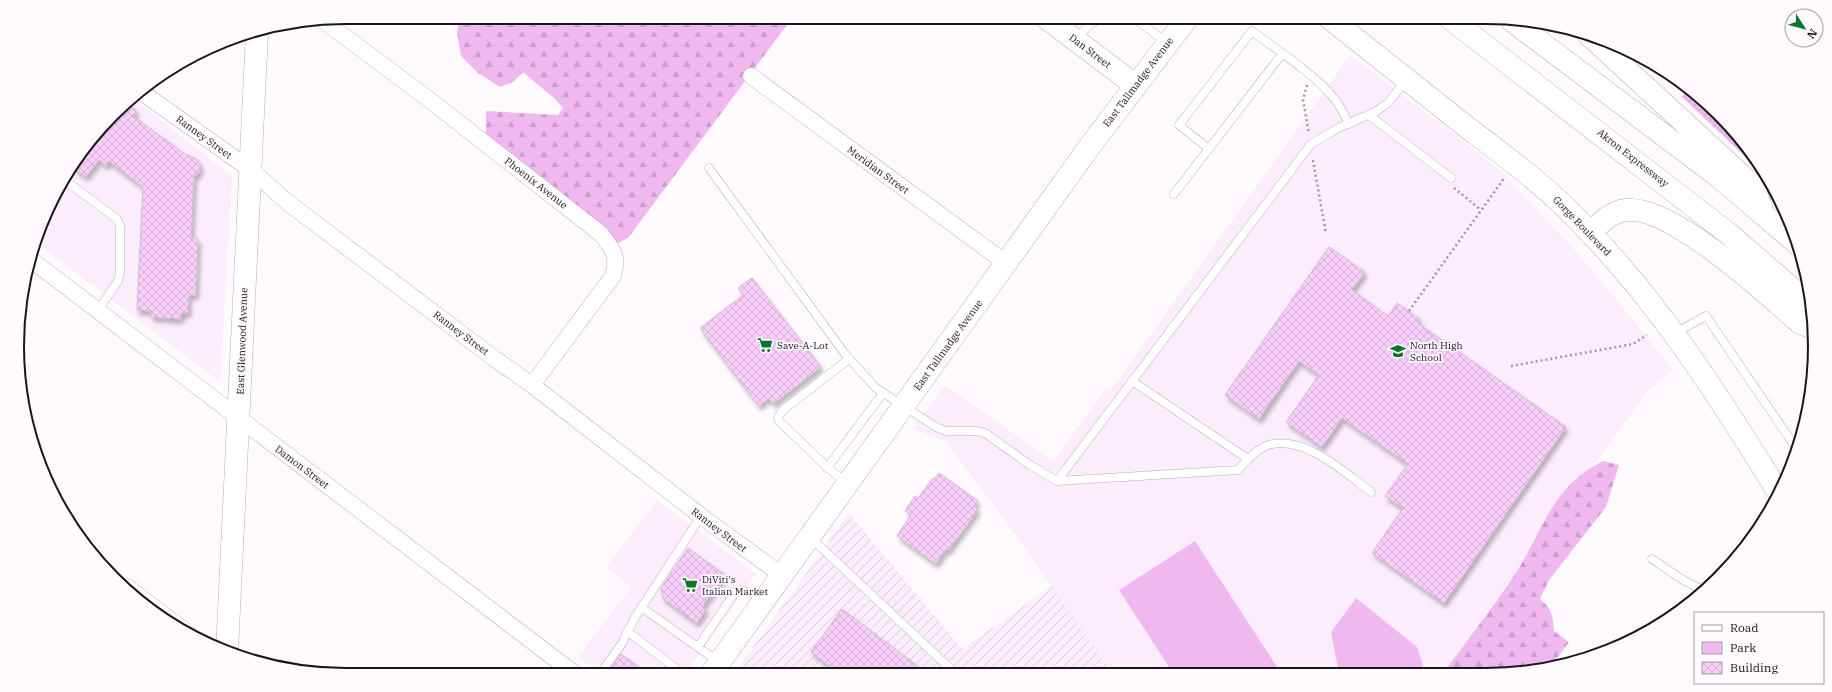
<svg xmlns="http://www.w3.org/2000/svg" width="1832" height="692" viewBox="0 0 1832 692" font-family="'IBM Plex Serif',serif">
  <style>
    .built { fill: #fcedfd }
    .industrial { fill: url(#industrial-furrows) }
    .forest { fill: url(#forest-firs) }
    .park { fill: #efb9f0 }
    .garden { fill: url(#garden-furrows) }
    .building { fill: url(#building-cross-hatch); stroke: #cebbce; filter: url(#shadow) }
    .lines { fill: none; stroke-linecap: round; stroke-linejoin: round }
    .lane-casing { stroke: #bdaabe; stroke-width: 9 }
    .street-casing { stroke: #bdaabe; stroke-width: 17 }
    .secondary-casing { stroke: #bdaabe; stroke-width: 23 }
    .primary-casing { stroke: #bdaabe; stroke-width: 23 }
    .highway-casing { stroke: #bdaabe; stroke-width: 23 }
    .path { stroke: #9f999f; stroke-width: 2.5; stroke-dasharray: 2 3; stroke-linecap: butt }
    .lane { stroke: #fff; stroke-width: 8 }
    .street { stroke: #fff; stroke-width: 16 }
    .secondary { stroke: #fff; stroke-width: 22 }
    .primary { stroke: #fff; stroke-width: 22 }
    .highway { stroke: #fff; stroke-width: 22 }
    .labels { text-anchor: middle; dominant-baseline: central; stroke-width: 3.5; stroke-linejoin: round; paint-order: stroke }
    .street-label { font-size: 10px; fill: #1b141b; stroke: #fefafe }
    .poi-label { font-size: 10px; fill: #1b141b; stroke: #fefafe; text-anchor: start }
    .rim { fill: none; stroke: #1b141b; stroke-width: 2 }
  </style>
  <defs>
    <pattern id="industrial-furrows" width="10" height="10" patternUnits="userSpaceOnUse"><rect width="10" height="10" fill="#fcedfd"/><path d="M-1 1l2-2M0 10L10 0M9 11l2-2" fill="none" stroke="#d7cad8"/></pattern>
    <pattern id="forest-firs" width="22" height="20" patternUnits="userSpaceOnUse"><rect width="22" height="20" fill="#efb9f0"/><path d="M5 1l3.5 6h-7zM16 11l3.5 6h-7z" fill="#cc9ecd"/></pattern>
    <pattern id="garden-furrows" width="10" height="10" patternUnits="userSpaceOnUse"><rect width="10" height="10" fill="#efb9f0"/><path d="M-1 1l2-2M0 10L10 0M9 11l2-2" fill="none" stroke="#cc9ecd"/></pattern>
    <pattern id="building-cross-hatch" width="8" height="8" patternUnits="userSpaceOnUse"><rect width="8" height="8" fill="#f9cefa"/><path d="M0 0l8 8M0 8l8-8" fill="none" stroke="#d5b0d6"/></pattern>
    <filter id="shadow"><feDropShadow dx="2.5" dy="4.5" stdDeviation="2" flood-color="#0004"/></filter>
  </defs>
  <rect width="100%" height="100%" fill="#fefafe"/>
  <path class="built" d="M1350 55 1458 137 1504 174 1582 258 1673 369 1646 393 1591 469 1535 537 1517 570 1444 672 1112 673 1005 520 945 441 913 429 944 385 1054 461 1106 388 1111 390Z
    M131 97 232 176 220 382 34 241 61 182Z
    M657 500 756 574 685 674H602L578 657 631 587 606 567Z"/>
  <path class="industrial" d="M849 513 962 649 1052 586 1112 673 734 674Z"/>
  <path class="forest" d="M460 17H793L628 238 614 245 486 137V111L558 115 563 108 555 99 523 72 513 82 500 87 478 73 461 56 457 33Z
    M1603 461 1619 465 1606 507 1549 580 1540 599C1552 609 1553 616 1554 631L1569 642 1552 665 1529 672H1444C1468 639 1494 606 1517 571 1545 526 1552 487 1603 461Z"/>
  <path class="park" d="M1195 541 1281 673H1173L1119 590Z
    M1356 598 1417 647 1423 665 1417 672 1339 673 1331 632Z"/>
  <path class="garden" d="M1689 87 1734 129 1768 178 1682 97Z"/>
  <path class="building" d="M126 103 137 111 133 116 185 154 197 159 201 167 198 174 194 176 191 238H198L196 295H189L188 313H181V319L151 317V311L137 310 143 187 109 161 106 166 99 160 86 177 73 167Z
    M1329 247 1365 272 1352 290 1388 316 1397 303 1420 319 1418 323 1566 427 1444 603 1372 553 1403 508 1385 496 1408 464 1342 418 1322 447 1286 422 1319 375 1299 361 1259 419 1225 395Z
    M752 278 821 367 773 404 769 398 759 406 700 328 743 295 738 288Z
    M939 473 978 501 974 506 978 510 948 551 946 549 936 564 897 536 911 515 905 511 915 496 918 498 933 478 934 479Z
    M688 548 725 575 702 607 706 609 697 623 663 598 661 588Z
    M842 609 928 674H840L811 652Z
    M621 654 648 674H618L610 669Z"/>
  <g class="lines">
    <defs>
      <path id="lane" d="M1129 17 1141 23 1167 43
        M1076 40 1090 24 1104 17
        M1369 115 1451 178
        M1209 149 1179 125 1252 31C1278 51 1312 72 1333 97 1340 105 1344 114 1349 124
        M709 168 845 354 876 388 936 427 946 431H976L985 433 1030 465 1057 481 1311 144 1338 128 1375 112 1388 103 1406 80
        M63 179 117 219 120 226V272L118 281 98 310
        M1174 194 1282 54
        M1675 333 1706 316 1796 448
        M1248 459C1254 454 1261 447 1268 445 1305 435 1344 472 1371 492
        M827 468 883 393
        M1057 481 1238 470 1248 459 1132 381
        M847 483 829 469 779 421 778 417 783 410 849 359
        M811 538 956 674
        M1652 559 1683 580 1705 591
        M641 607 719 662
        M627 631 683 674
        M698 647 736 591 740 590 764 597
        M600 674 623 642 625 636 636 616 701 516"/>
      <path id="street" d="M324 21 431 101 601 234C613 250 619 256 613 276L532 385
        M751 76 1006 263
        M140 91 251 170 287 202 495 359 532 385 705 519 783 576
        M30 259 575 674
        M127 587 189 634"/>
      <path id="secondary" d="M1045 17 1135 85
        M1328 17C1375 54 1421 91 1468 128 1505 156 1543 184 1575 217 1656 298 1717 393 1777 490
        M227 651 257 32"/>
      <path id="primary" d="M711 674 1090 146 1188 17"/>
      <path id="highway" d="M1448 17 1729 234 1812 306
        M1511 20 1719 177 1799 245
        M1588 34 1753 186 1761 207
        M1591 233C1600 223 1611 212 1626 210 1670 204 1766 293 1800 323L1813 328"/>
    </defs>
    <use href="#lane" class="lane-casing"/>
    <use href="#street" class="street-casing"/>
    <use href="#secondary" class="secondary-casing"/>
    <use href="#primary" class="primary-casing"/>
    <use href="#highway" class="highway-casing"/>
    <path class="path" d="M1307 85 1303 100 1309 133
      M1313 160 1326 234
      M1454 188 1481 210
      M1409 311 1505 177
      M1511 366 1633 344 1647 335"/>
    <use href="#lane" class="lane"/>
    <use href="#street" class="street"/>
    <use href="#secondary" class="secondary"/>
    <use href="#primary" class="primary"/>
    <use href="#highway" class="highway"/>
  </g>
  <defs>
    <symbol id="supermarket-bare" viewBox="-9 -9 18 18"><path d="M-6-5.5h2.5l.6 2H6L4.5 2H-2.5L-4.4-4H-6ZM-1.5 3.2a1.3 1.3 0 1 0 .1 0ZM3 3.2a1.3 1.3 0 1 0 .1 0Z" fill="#0b7528" stroke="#fefafe" stroke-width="2.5" paint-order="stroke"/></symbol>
    <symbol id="school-bare" viewBox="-9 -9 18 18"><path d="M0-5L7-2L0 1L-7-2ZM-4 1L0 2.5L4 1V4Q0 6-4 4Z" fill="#0b7528" stroke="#fefafe" stroke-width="2.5" paint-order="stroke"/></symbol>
  </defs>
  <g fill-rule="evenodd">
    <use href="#supermarket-bare" x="754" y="334" width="22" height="22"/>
    <use href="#school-bare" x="1387" y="340" width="22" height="22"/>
    <use href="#supermarket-bare" x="679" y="574" width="22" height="22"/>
  </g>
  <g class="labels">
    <g class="street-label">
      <text transform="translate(1090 51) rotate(37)">Dan Street</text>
      <text transform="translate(1138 82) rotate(-53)">East Tallmadge Avenue</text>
      <text transform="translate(204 137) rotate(36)">Ranney Street</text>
      <text transform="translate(1633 158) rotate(38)">Akron Expressway</text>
      <text transform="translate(878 170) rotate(36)">Meridian Street</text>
      <text transform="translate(536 183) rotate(38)">Phoenix Avenue</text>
      <text transform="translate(1582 226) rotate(46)">Gorge Boulevard</text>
      <text transform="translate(461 333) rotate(37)">Ranney Street</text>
      <text transform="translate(242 341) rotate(-88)">East Glenwood Avenue</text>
      <text transform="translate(948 345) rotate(-54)">East Tallmadge Avenue</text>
      <text transform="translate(302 467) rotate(37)">Damon Street</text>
      <text transform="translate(719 530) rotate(37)">Ranney Street</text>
    </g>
    <g class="poi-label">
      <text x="777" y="345">Save-A-Lot</text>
      <text x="1410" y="345">North High<tspan x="1410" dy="12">School</tspan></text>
      <text x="702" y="579">DiViti's<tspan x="702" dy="12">Italian Market</tspan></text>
    </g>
  </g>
  <path d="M0 0H1832V692H0ZM346 24H1486A322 322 0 0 1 1808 346V346A322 322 0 0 1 1486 668H346A322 322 0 0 1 24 346V346A322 322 0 0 1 346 24Z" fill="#fefafe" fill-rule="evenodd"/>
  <path class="rim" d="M346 24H1486A322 322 0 0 1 1808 346V346A322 322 0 0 1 1486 668H346A322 322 0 0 1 24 346V346A322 322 0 0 1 346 24Z"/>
  <rect x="1694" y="612" width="130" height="72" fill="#fefafe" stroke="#a39ea3"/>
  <rect x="1702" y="625" width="20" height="6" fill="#ffffff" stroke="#a39ea3"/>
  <text x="1730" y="632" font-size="12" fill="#1b141b">Road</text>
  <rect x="1702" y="642" width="20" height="12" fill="#efb9f0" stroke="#a39ea3"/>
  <text x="1730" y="652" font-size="12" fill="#1b141b">Park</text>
  <rect x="1702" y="662" width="20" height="12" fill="url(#building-cross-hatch)" stroke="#a39ea3"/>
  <text x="1730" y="672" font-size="12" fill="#1b141b">Building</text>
  <g transform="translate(1804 28) rotate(126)"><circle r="19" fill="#fefafe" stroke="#a39ea3"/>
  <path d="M0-3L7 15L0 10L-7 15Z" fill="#0b7528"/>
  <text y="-6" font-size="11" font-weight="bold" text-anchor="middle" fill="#1b141b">N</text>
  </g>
</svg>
